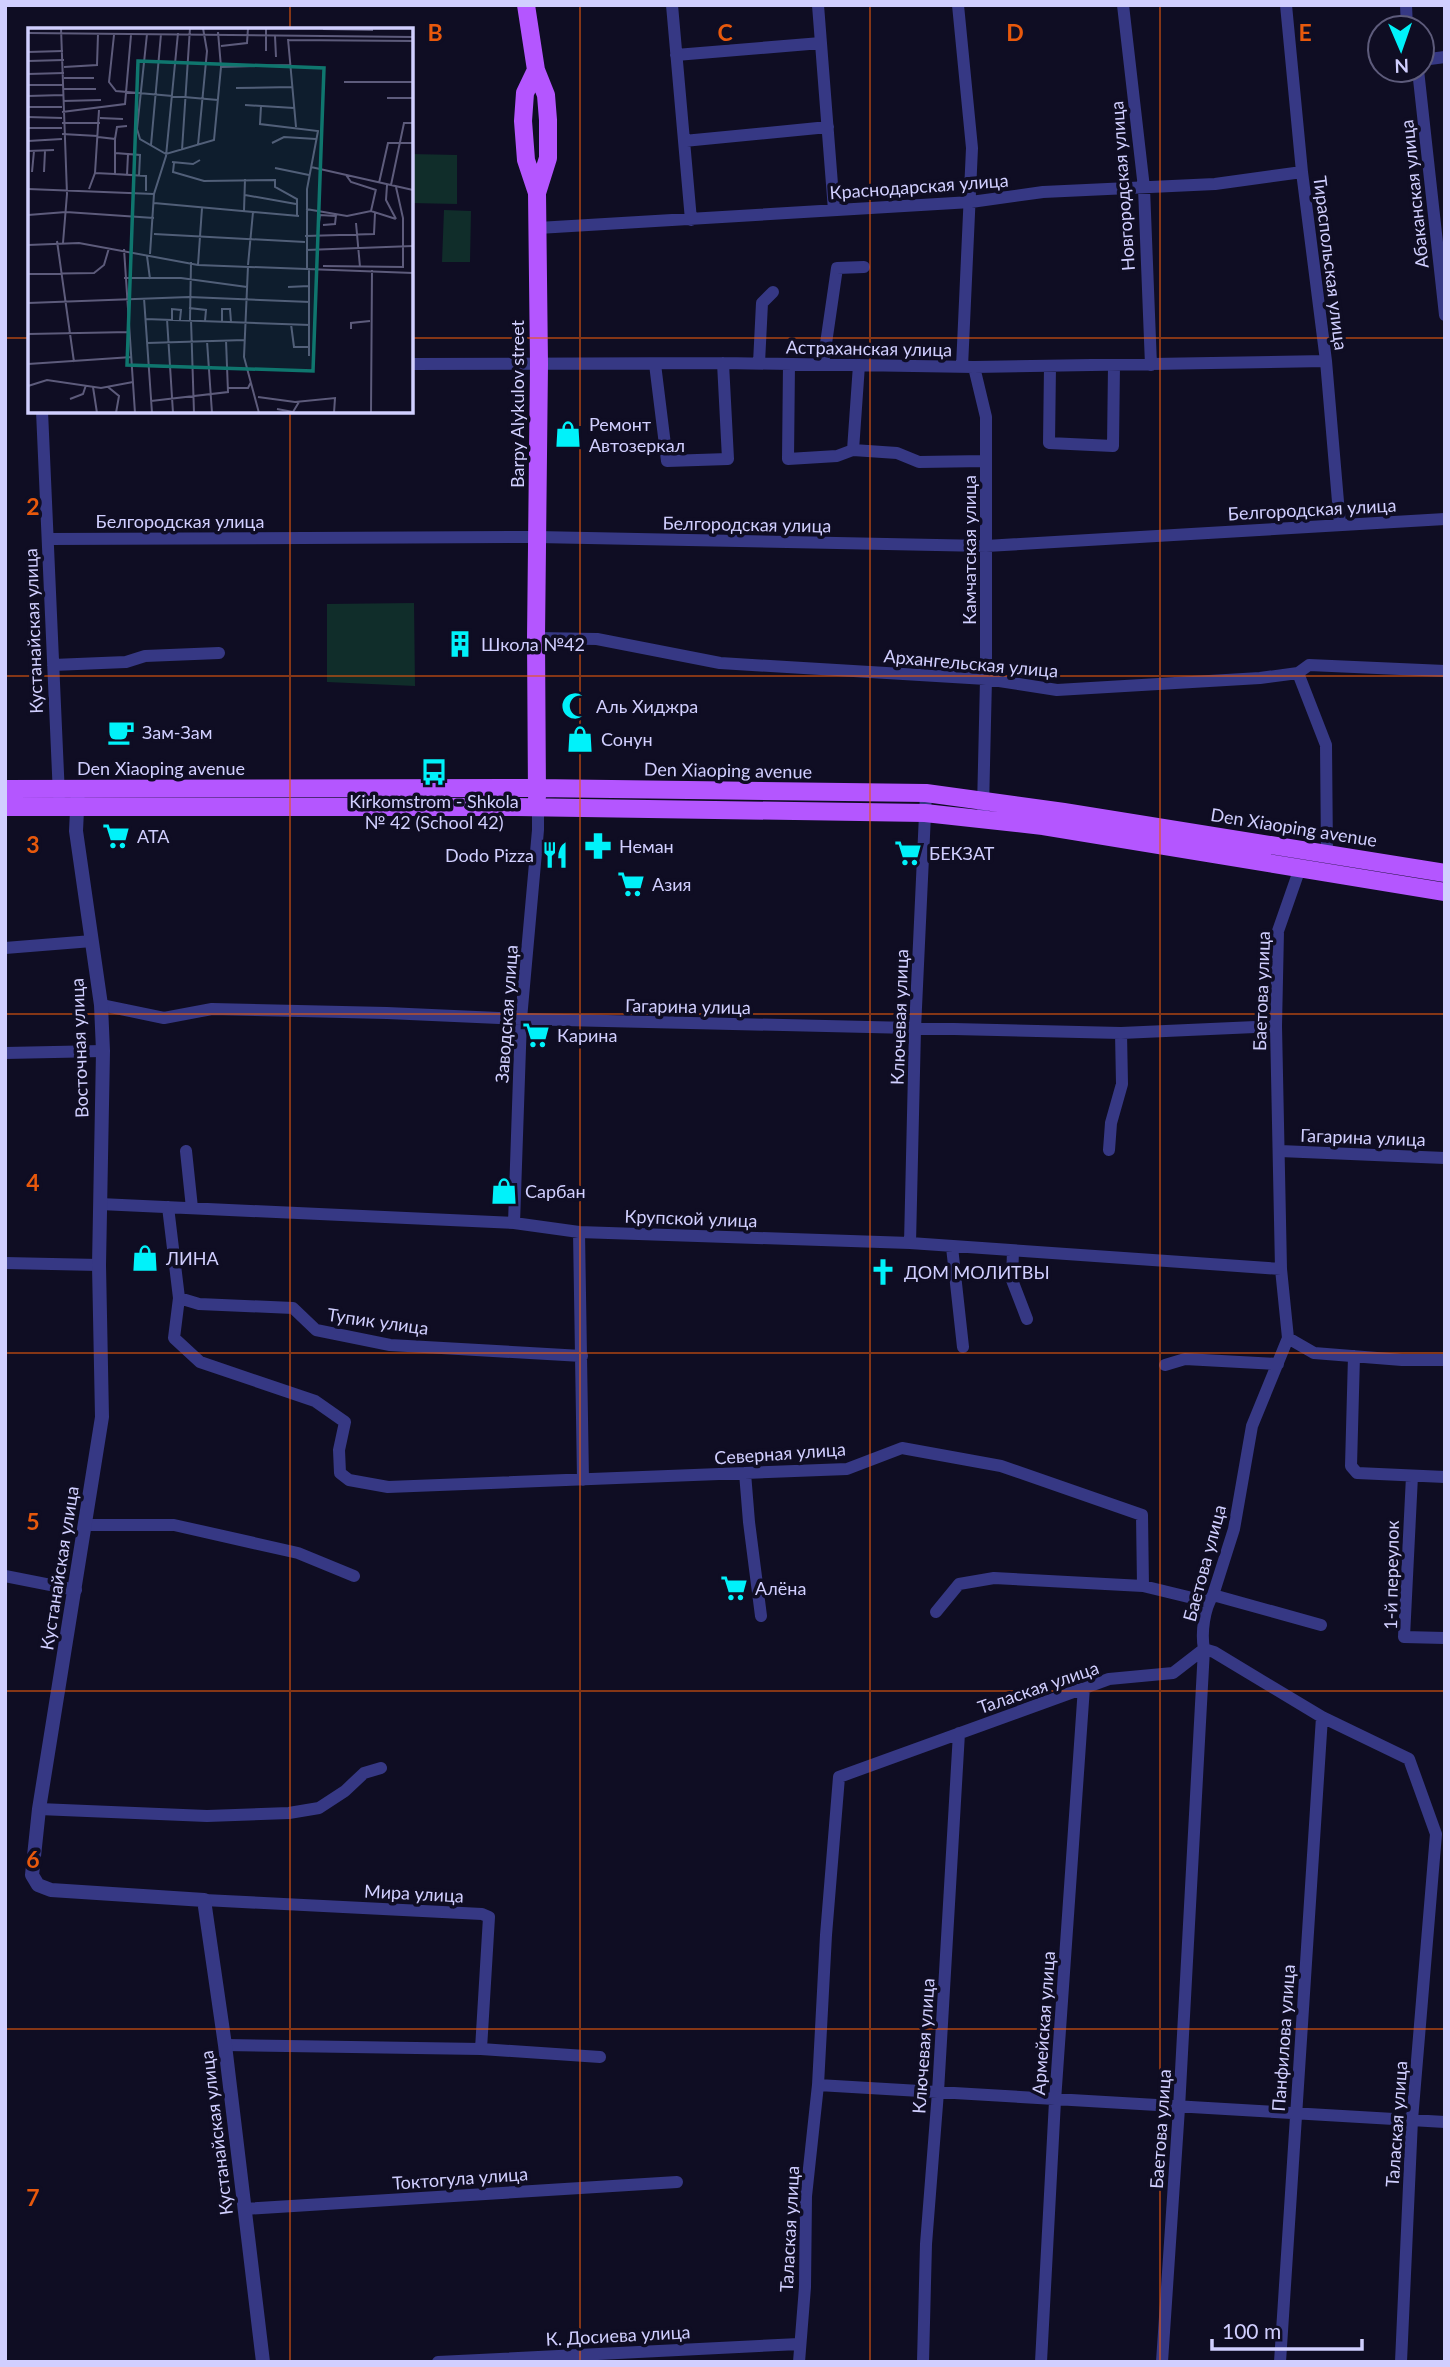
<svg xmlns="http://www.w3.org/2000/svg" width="1450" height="2367" viewBox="0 0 1450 2367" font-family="Lato,sans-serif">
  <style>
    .green { fill: #102d2a }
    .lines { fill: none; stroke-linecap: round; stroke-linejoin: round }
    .minor { stroke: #363884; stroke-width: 12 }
    .tertiary { stroke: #363884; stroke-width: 14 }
    .primary { stroke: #b456ff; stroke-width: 18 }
    .grid { fill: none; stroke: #e8590c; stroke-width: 2; stroke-opacity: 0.55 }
    .labels { text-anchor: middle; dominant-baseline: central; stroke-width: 7; stroke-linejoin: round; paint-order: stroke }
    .street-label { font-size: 18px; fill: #d1cfff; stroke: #0f0d23 }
    .poi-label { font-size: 18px; fill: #d1cfff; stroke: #0f0d23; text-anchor: start }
    .inset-road { fill: none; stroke: #5d5b7b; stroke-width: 2 }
    .view { fill: #0f766e; fill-opacity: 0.15; stroke: #0f766e; stroke-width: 3.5 }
    .inset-edge { fill: none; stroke: #d1cfff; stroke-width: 3.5 }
    .grid-label { font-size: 23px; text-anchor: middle; font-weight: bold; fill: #e8590c; stroke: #0f0d23; stroke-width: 7; stroke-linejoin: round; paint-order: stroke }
  </style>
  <rect width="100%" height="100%" fill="#0f0d23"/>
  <path class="green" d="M411 154 457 155V204L411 203Z
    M444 210 471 211 470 262H442Z
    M414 603 415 686 327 682V604Z"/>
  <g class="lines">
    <path class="minor" d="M672 5 691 220
      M818 5 834 210
      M958 5 972 148 962 367
      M1123 5 1144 188 1151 365
      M1286 5 1302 172 1326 361 1340 525
      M1406 5 1407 28
      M676 55 821 43
      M1422 60 1445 57
      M1418 70 1445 315
      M684 141 828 127
      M538 228 971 202 1043 192 1215 184 1302 172
      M759 363 762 303 773 292
      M411 364 723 363 974 367 1326 361
      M655 364 667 461 728 459 723 363
      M789 364 788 459 837 456 853 450
      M823 364 837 268 864 267
      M859 365 853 450 897 453 919 462 986 461
      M1050 366 1049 443 1113 446 1114 365
      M974 367 986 417V679L983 808
      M42 411 59 796
      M48 539 537 537 986 546 1445 519
      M536 638 597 639 720 663 986 679 1057 690 1260 678 1298 673 1309 665 1445 671
      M53 665 126 662 145 656 219 653
      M1298 673 1326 745 1327 853
      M5 948 92 941
      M101 1005 164 1018 212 1009 387 1013 521 1019 1121 1033 1276 1026
      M5 1053 103 1051
      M1109 1150 1111 1123 1122 1084 1121 1033
      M186 1151 192 1208
      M1280 1151 1445 1158
      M100 1204 514 1223 579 1232 910 1243 1281 1269
      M168 1207 179 1298 174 1338 200 1362 315 1401 345 1422 339 1450 340 1473 349 1480 388 1487 847 1469 902 1448 1001 1466 1142 1515 1143 1586
      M514 1223 521 1019 538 830V807
      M579 1232 583 1480
      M910 1243 915 1029 926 793
      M952 1247 963 1347
      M1013 1251 1012 1280 1027 1319
      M5 1263 99 1265
      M179 1298 199 1304 293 1308 316 1330 390 1345 582 1356
      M1288 1338 1314 1353 1402 1360H1445
      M1354 1356 1351 1466 1357 1473 1445 1477
      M1165 1365 1185 1359 1278 1364
      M745 1473 749 1522 761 1616
      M1412 1476 1404 1637 1445 1638
      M86 1525H174L298 1553 354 1576
      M5 1576 76 1590
      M1213 1595 1321 1625
      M936 1612 959 1584 994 1578 1143 1586 1209 1602
      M39 1809 207 1816 289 1813 319 1808 345 1791 364 1773 381 1768
      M204 1900 482 1914 489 1917 481 2049
      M225 2045 481 2049 600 2057
      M818 2085 1445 2122
      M244 2209 677 2182
      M438 2362 799 2344
      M799 2362 805 2287 806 2196 818 2085 826 1935 839 1777 1109 1679 1173 1673 1204 1649 1214 1652 1322 1717 1409 1759 1436 1834 1412 2120 1401 2362
      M923 2362 926 2244 938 2092 959 1733
      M1041 2362 1055 2101 1084 1687
      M1162 2362 1179 2108 1204 1649C1201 1633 1204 1609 1213 1595L1234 1529 1252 1426 1288 1338 1281 1269 1276 1026 1278 931 1300 868
      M1280 2362 1322 1717"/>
    <path class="tertiary" d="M78 789 76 831 101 1005 103 1051 99 1265 102 1417 39 1809 32 1875 38 1885 51 1890 204 1900 225 2045 263 2362"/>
    <path class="primary" d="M526 5 536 70 546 95 548 120V158L537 193
      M536 70 525 93 523 121 526 160 537 193 539 364 536 638 537 797
      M5 789 536 788 926 793 1064 812 1445 873
      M5 807H516L925 813 1043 826 1445 892"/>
  </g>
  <path class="grid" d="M290 5V30M580 5V2362M870 5V2362M1160 5V2362M5 338H30M411 338H1445M290 411V2362M5 676H1445M5 1014H1445M5 1353H1445M5 1691H1445M5 2029H1445"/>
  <defs>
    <symbol id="shop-bare" viewBox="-9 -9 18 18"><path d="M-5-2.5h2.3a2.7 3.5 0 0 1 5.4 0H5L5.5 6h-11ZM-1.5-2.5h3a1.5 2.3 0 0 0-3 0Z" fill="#00f2fa" stroke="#0f0d23" stroke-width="2.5" paint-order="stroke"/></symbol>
    <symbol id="building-bare" viewBox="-9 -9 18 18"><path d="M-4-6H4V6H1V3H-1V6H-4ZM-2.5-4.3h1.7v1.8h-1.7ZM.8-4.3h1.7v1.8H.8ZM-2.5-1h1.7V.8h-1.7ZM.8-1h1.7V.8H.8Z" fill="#00f2fa" stroke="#0f0d23" stroke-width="2.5" paint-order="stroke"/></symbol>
    <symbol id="mosque-bare" viewBox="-9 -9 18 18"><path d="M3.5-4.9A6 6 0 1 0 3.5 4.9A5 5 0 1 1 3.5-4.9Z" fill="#00f2fa" stroke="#0f0d23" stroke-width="2.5" paint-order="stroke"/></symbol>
    <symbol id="cafe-bare" viewBox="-9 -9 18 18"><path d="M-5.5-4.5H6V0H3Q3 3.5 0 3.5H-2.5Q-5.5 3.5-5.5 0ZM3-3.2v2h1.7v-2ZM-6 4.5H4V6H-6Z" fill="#00f2fa" stroke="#0f0d23" stroke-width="2.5" paint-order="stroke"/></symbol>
    <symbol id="bus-bare" viewBox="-9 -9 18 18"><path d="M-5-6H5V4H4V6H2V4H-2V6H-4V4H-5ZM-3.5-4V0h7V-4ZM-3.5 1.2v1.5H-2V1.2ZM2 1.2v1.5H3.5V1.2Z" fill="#00f2fa" stroke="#0f0d23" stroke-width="2.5" paint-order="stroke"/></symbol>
    <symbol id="supermarket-bare" viewBox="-9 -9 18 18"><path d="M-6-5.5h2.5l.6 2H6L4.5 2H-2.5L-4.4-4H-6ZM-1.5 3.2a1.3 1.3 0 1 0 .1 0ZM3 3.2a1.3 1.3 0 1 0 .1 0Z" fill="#00f2fa" stroke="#0f0d23" stroke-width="2.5" paint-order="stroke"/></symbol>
    <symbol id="pharmacy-bare" viewBox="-9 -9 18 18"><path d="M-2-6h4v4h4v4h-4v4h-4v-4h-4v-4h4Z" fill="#00f2fa" stroke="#0f0d23" stroke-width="2.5" paint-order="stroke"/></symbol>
    <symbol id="restaurant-bare" viewBox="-9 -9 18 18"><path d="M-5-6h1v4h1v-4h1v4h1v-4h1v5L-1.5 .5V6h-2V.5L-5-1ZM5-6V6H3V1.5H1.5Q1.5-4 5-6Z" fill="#00f2fa" stroke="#0f0d23" stroke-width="2.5" paint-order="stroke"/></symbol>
    <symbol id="church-bare" viewBox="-9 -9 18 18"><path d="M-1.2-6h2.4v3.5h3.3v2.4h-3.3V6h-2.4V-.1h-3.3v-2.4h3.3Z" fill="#00f2fa" stroke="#0f0d23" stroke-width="2.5" paint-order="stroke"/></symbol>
  </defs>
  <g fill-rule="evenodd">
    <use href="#shop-bare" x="549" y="415" width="38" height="38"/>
    <use href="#building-bare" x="441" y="625" width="38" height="38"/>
    <use href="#mosque-bare" x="556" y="687" width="38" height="38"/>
    <use href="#cafe-bare" x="102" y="713" width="38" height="38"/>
    <use href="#shop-bare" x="561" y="720" width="38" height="38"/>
    <use href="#bus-bare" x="415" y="753" width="38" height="38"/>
    <use href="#supermarket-bare" x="97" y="817" width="38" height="38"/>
    <use href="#pharmacy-bare" x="579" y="827" width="38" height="38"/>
    <use href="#supermarket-bare" x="889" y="834" width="38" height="38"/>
    <use href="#restaurant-bare" x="536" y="836" width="38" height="38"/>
    <use href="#supermarket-bare" x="612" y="865" width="38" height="38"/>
    <use href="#supermarket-bare" x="517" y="1016" width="38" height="38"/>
    <use href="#shop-bare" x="485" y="1172" width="38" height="38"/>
    <use href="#shop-bare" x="126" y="1239" width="38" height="38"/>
    <use href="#church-bare" x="864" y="1253" width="38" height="38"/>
    <use href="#supermarket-bare" x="715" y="1569" width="38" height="38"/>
  </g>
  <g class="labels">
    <g class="street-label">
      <text transform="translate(919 186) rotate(-4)">Краснодарская улица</text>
      <text transform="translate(1122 186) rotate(-94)">Новгородская улица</text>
      <text transform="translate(1414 194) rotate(-96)">Абаканская улица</text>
      <text transform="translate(1331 263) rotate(83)">Тираспольская улица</text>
      <text transform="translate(869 348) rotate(1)">Астраханская улица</text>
      <text transform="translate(517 404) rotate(-90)">Barpy Alykulov street</text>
      <text transform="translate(1312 509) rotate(-3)">Белгородская улица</text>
      <text x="180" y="521">Белгородская улица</text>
      <text transform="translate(747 524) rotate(1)">Белгородская улица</text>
      <text transform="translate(969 550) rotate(-90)">Камчатская улица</text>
      <text transform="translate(33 631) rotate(-92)">Кустанайская улица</text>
      <text transform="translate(971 663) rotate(5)">Архангельская улица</text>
      <text x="161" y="768">Den Xiaoping avenue</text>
      <text transform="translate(728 770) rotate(1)">Den Xiaoping avenue</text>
      <text transform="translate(1294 827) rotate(9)">Den Xiaoping avenue</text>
      <text transform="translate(1261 991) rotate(-88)">Баетова улица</text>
      <text transform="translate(688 1006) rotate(1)">Гагарина улица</text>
      <text transform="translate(506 1014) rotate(-86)">Заводская улица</text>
      <text transform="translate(899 1017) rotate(-88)">Ключевая улица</text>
      <text transform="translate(79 1048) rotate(-92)">Восточная улица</text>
      <text transform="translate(1363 1137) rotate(2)">Гагарина улица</text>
      <text transform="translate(691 1218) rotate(2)">Крупской улица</text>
      <text transform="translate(378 1321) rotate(8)">Тупик улица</text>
      <text transform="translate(780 1453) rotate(-4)">Северная улица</text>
      <text transform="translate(1204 1563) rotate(-75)">Баетова улица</text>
      <text transform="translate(59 1568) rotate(-81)">Кустанайская улица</text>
      <text transform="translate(1391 1575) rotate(-89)">1-й переулок</text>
      <text transform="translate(1038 1687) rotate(-19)">Талаская улица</text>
      <text transform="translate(414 1893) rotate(3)">Мира улица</text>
      <text transform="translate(1043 2023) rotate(-86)">Армейская улица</text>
      <text transform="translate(1283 2038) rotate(-86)">Панфилова улица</text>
      <text transform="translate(923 2046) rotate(-86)">Ключевая улица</text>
      <text transform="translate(1396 2124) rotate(-86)">Талаская улица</text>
      <text transform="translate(1160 2129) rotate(-86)">Баетова улица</text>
      <text transform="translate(216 2133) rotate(-97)">Кустанайская улица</text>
      <text transform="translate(460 2178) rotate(-4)">Токтогула улица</text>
      <text transform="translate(789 2229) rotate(-87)">Талаская улица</text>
      <text transform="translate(618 2335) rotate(-3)">К. Досиева улица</text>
    </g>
    <g class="poi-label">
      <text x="589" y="424">Ремонт<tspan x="589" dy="21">Автозеркал</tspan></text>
      <text x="481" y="644">Школа №42</text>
      <text x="596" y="706">Аль Хиджра</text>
      <text x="142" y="732">Зам-Зам</text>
      <text x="601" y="739">Сонун</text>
      <text x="434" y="801" text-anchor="middle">Kirkomstrom - Shkola<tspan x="434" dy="21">№ 42 (School 42)</tspan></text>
      <text x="137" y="836">АТА</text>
      <text x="619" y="846">Неман</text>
      <text x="929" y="853">БЕКЗАТ</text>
      <text x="534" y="855" text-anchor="end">Dodo Pizza</text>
      <text x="652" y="884">Азия</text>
      <text x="557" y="1035">Карина</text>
      <text x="525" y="1191">Сарбан</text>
      <text x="166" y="1258">ЛИНА</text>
      <text x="904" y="1272">ДОМ МОЛИТВЫ</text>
      <text x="755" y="1588">Алёна</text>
    </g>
  </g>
  <g transform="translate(28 28)">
    <rect width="385" height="385" fill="#0f0d23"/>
    <path class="inset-road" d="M33 0 39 166 35 215M295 1 345 2M0 5 385 9M119 6 109 101 112 111 138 126 186 112 193 39 190 4M86 7 81 54 88 63 190 72M247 8 248 29M260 11 268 99M260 12 385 13M193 18 219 15 220 0M238 23V0M0 24 35 23M0 33 36 32M36 39 69 37 70 6M193 39 262 37M0 46 36 45M36 50H66M316 54H385M0 57H36M208 60 264 59M36 61H68M0 68 35 67M359 70H385M35 73 73 72M217 77 266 80M233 78 232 96 290 103 279 161V242M0 79H34M34 84 97 76 103 7M0 89 34 90M72 90 95 91M34 95H72M0 100H34M34 106 70 108M70 109 87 111V146L118 148V163M87 111 89 99 99 98M0 113 34 111M244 115 256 109 288 111M123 117 133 6M170 117 179 23 175 0M154 122 162 0M0 123 26 122M87 125 112 127 111 148M144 134 165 136 172 132M146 135 145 144 176 153 247 152V159L269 171V188M283 139 385 162M247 140 281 147M4 144 6 123M16 144 17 123M67 145 71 82M99 147 100 126M318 147 323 154 348 162M351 155 360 115H385M359 157 358 172 368 191M363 157 376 95H385M0 161 126 166M61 161 67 145 87 146M217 167 268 176M126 175 271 188M278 181 319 188 343 183 368 191M216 183 217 151M343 183 348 161M0 187 38 184 126 190M291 194 292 187 308 188M328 195 332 239M295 197 307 196 308 187M126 206 277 214M277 208 346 206 347 185M29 213 46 334M0 217 51 215 170 237 385 245M96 221 107 385M278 222 385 218M122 226 126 166 138 128 150 5M119 228 122 251M170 237 174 180M220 237 225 184M220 238 216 329 231 385M295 238 375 239V190L368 159M281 240V328M0 246 66 245 76 237 81 220M96 250H153L219 259M260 259 281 258M116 270 124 385M0 275 161 269 282 274M161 280 178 282 177 293M117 291 282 297M139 291 145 385M144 292V281L153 282 152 292M162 292 163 234M163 292 166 385M194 294V281H202L203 294M263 296 266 319H282M323 301V295L342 293M0 306 102 304M179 313 184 385M119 315 217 312M0 336 104 329M0 358 19 352 73 360 105 354M65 359 69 385M80 359 91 368 88 385M200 360H220L223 354M230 369 267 374 307 370 306 385M42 371 55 366 58 357M123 373 200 364 198 312M249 381 265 384 271 374M343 385 344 242"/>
    <path class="view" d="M110 33 296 40 285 343 99 337Z"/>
    <rect width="385" height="385" class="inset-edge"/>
  </g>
  <g class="grid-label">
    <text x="435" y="41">B</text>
    <text x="725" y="41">C</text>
    <text x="1015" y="41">D</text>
    <text x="1305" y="41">E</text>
    <text x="33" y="515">2</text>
    <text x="33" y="853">3</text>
    <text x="33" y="1191">4</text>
    <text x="33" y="1530">5</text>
    <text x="33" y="1868">6</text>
    <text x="33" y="2206">7</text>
  </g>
  <rect width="1450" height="2367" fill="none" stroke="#d1cfff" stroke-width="14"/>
  <g transform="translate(1401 49) rotate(178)"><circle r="33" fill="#0f0d23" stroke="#5d5b7b" stroke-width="2"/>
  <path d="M0-5L12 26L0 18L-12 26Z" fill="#00f2fa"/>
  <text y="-10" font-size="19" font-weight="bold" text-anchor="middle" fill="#d1cfff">N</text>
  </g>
  <path d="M1212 2339v10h150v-10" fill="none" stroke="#d1cfff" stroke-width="3.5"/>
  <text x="1222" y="2339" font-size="21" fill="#d1cfff" stroke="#0f0d23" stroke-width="5" paint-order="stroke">100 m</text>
</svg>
